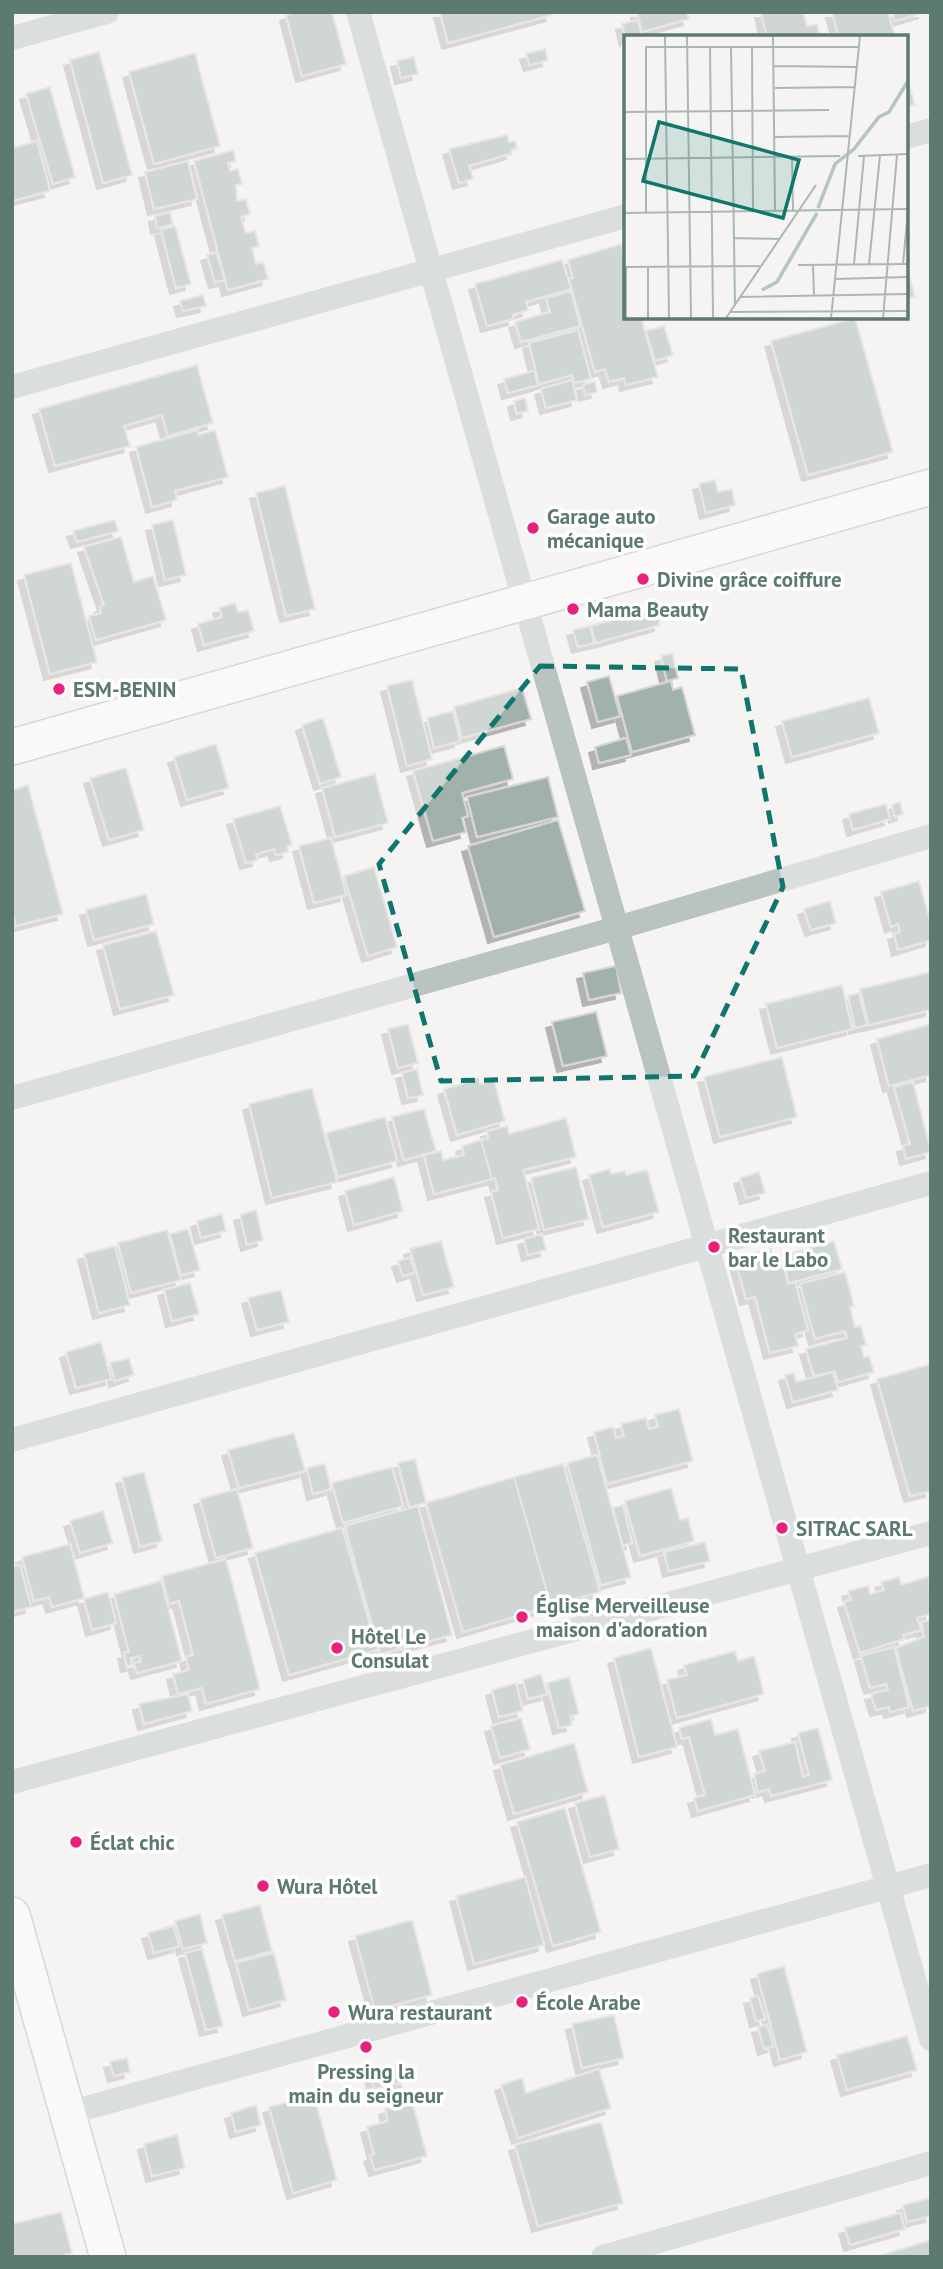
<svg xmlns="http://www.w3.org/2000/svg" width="943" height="2269" viewBox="0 0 943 2269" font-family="'PT Sans',sans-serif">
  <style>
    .building { fill: #a1b2ad; stroke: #d8d6d5; stroke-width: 2; filter: url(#shadow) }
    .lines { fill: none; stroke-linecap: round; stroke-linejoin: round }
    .secondary-casing { stroke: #acb8b5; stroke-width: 38 }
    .street { stroke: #b9c3c1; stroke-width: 24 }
    .secondary { stroke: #fff; stroke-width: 35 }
    .marked { fill: none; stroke: #0f766e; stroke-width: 5; stroke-dasharray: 14 9; stroke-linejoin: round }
    .poi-dot { fill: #e9207c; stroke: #fff; stroke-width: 2.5 }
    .labels { text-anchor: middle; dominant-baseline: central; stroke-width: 7; stroke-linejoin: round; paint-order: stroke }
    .poi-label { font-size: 21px; font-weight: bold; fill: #5c7972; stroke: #fff; text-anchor: start }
    .inset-river { fill: none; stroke: #b4c6bf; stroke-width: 3.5 }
    .inset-road { fill: none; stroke: #aab8b3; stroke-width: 2 }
    .view { fill: #0f766e; fill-opacity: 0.15; stroke: #0f766e; stroke-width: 3.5 }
    .inset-edge { fill: none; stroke: #5c7972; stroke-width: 3.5 }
  </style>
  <defs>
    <filter id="shadow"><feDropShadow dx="-6" dy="6" stdDeviation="0" flood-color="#0004"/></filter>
  </defs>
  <rect width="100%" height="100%" fill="#f6f4f2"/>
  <path class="building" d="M295 12H332L346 64 302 76 286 15Z
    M440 12H551L552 15 448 43Z
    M637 12H687L689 19 642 32Z
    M761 12H803L807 26 817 24 820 37H767Z
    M832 12H888L895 37H839Z
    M892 12H925L895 21Z
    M638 20 642 37H626V41L622 24Z
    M545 49 548 60 530 65 526 54Z
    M99 52 132 175 103 183 70 60Z
    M195 53 220 146 154 164 129 72Z
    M414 57 418 74 401 78 397 61Z
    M906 75 915 105 906 107Z
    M50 87 75 177 53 184 26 94Z
    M507 135 509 142 515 141 517 148 511 150 512 153 469 166 473 179 459 183 449 149Z
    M37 141 50 191 12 201V148Z
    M233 150 236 161 228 163 230 171 238 169 242 184 236 185 237 201 246 199 250 214 241 217 246 233 255 231 259 246 252 248 256 264 263 262 268 279 228 290 194 161Z
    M188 161 197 199 154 209 145 172Z
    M170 212 173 224 157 228 155 216Z
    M175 226 191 284 176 288 161 230Z
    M621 244 626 264V317H641L658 377 626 385 624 378 609 382 605 369 595 372 569 279 573 278 568 260Z
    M216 252 225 280 215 282 207 255Z
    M562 260 571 289 526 302 528 310 513 315 514 319 487 326 475 284Z
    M906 264 915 297 906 299Z
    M571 291 580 326 521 342 515 322 550 312 546 298Z
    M203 295 206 306 183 311 180 301Z
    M855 318 893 452 808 475 771 341Z
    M664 326 673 355 655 361 646 331Z
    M578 330 591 379 574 383 572 375 539 384 529 343Z
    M197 365 213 423 168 436 162 415 124 426 130 446 55 466 39 409Z
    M534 371 538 385 508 393 504 379Z
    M572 380 577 400 546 408 541 389Z
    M595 381 597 392 585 395 583 385Z
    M525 398 528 411 517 414 514 401Z
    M197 430 199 435 215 430 228 477 175 491 177 500 152 507 136 447Z
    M715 480 718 492 732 489 735 505 706 513 699 484Z
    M285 486 315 609 286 616 256 493Z
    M115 520 118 531 77 542 73 531Z
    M173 520 186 575 165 580 152 525Z
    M121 537 134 582 153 576 166 620 96 640 89 616 101 613 100 607 104 605 84 547Z
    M71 563 97 662 50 674 24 575Z
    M235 603 238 612 248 610 254 631 204 645 198 624 222 617 219 608Z
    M655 608 660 625 596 643 591 626Z
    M590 626 594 643 578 647 573 630Z
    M672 653 678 678 667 681 661 656Z
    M609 676 620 716 598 722 587 682Z
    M412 680 432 759 407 766 387 686Z
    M671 681 673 690 682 687 695 735 632 752 617 696Z
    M522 688 531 719 462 738 454 707Z
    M869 698 879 733 792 757 782 721Z
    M453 711 460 741 434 748 427 718Z
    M323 718 341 777 320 784 302 725Z
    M626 738 631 755 599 763 595 747Z
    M216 744 229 788 187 800 174 757Z
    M504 746 513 779 462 793 468 816 462 818 466 832 433 841 413 771Z
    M126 768 144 830 109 840 90 778Z
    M375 774 388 823 335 837 322 788Z
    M548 777 558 817 477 837 467 797Z
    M28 785 63 914 16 926 12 911V790Z
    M900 802 903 814 895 817 892 805Z
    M886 804 890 819 853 830 849 814Z
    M280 806 292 845 287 846 288 852 276 855 274 849 256 854 258 860 246 863 233 819Z
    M558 820 585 911 494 937 468 846Z
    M331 838 346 895 314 903 299 846Z
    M374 867 397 947 368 956 344 876Z
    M919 881 931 924V940L898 950 894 934 900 932 898 924 891 927 881 892Z
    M146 894 154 924 94 940 86 910Z
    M830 901 836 923 811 930 804 909Z
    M156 931 174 995 120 1009 103 945Z
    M616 966 621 993 589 1000 583 973Z
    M931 972V1010L869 1025 860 989Z
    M842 985 852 1029 777 1048 766 1004Z
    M859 993 867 1025 855 1028 848 996Z
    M596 1012 607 1056 563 1066 552 1022Z
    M408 1024 418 1063 398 1068 388 1029Z
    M931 1024V1075L889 1086 877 1039Z
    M782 1057 797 1117 720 1137 704 1077Z
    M417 1069 423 1095 408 1098 402 1073Z
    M478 1079 480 1084 494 1080 505 1121 457 1135 444 1089Z
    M913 1082 931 1152 906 1159 903 1146 910 1144 894 1087Z
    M312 1088 337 1182 272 1198 249 1104Z
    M424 1109 436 1151 404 1160 392 1117Z
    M385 1117 397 1161 338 1177 326 1133Z
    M566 1118 576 1157 523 1170 539 1229 503 1238 491 1192 498 1190 495 1178 492 1179 481 1140 488 1139 487 1131 507 1126 509 1134Z
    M481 1140 492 1179 434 1194 424 1155 441 1151 443 1160 464 1155 462 1146Z
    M576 1167 589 1219 544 1230 531 1178Z
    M610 1169 611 1174 625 1171 626 1175 647 1170 659 1212 603 1227 589 1175Z
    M759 1172 765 1193 746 1198 740 1178Z
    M394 1177 403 1211 354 1225 345 1191Z
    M256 1210 263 1240 247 1245 240 1215Z
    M222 1214 226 1231 201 1238 197 1221Z
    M188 1229 200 1270 181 1275 170 1234Z
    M167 1230 181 1280 131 1293 118 1243Z
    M542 1234 546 1250 528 1255 524 1239Z
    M441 1241 454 1287 423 1295 410 1249Z
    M834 1241 842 1269 789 1283 782 1256Z
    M115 1246 130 1305 99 1313 84 1254Z
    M771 1249 775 1265 783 1263 788 1284 795 1282 808 1330 795 1334 798 1346 770 1353 755 1297 746 1299 735 1258Z
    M410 1258 415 1272 403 1276 398 1261Z
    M845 1272 854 1306 850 1307 855 1327 861 1326 866 1345 861 1346 864 1357 869 1356 874 1372 838 1382 835 1371 814 1376 806 1349 847 1338 845 1331 815 1339 800 1284Z
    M190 1283 199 1314 172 1321 164 1290Z
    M281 1290 289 1322 257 1330 248 1298Z
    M101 1342 111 1379 76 1388 66 1352Z
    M129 1358 134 1375 115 1381 110 1363Z
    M931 1364V1491L910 1496 877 1379Z
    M833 1372 838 1390 793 1402 785 1375 794 1373 796 1382Z
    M679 1409 693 1461 607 1484 594 1432 613 1427 616 1438 624 1436 621 1424 646 1418 649 1429 658 1427 655 1415Z
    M294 1433 305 1471 239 1488 228 1450Z
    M597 1455 631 1577 601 1585 567 1463Z
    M415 1459 426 1503 409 1507 398 1463Z
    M325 1464 331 1489 313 1494 307 1468Z
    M563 1464 600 1592 551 1606 514 1477Z
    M392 1467 403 1506 343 1523 332 1483Z
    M144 1472 162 1541 140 1547 122 1478Z
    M514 1477 551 1606 463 1632 426 1503Z
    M671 1488 680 1520 688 1518 694 1541 640 1556 625 1501Z
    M237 1489 253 1548 216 1558 200 1499Z
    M623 1505 632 1543 623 1546 613 1508Z
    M418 1506 452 1635 380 1654 345 1526Z
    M103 1511 113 1543 80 1553 70 1521Z
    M342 1528 377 1650 289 1675 255 1553Z
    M705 1542 710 1561 669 1571 664 1552Z
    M70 1544 84 1598 52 1607 49 1597 34 1601 22 1557Z
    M226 1559 260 1689 206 1704 202 1688 178 1694 173 1674 189 1670 186 1657 193 1655 179 1601 169 1604 162 1576Z
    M20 1565 31 1607 12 1612V1567Z
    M929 1576 931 1614 917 1618 921 1630 903 1635 904 1639 860 1653 844 1602 851 1600 848 1591 868 1586 870 1594 884 1590 881 1582 899 1577 901 1585Z
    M161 1581 182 1661 137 1673 134 1663 141 1662 140 1656 131 1658 132 1665 127 1666 124 1653 129 1652 114 1594Z
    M108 1592 116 1623 92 1630 84 1599Z
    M931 1620V1706L913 1711 896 1648 924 1637 921 1622Z
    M894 1647 909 1707 890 1712 889 1707 876 1710 871 1694 888 1690 886 1684 870 1688 861 1656Z
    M651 1648 677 1747 639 1757 614 1658Z
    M735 1651 738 1661 754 1656 764 1694 677 1718 667 1680 687 1675 684 1665Z
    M541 1674 547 1694 528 1699 523 1680Z
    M569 1677 579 1714 570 1716 572 1725 559 1728 547 1683Z
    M516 1683 523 1711 499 1717 492 1690Z
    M188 1694 192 1711 144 1724 139 1704Z
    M521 1718 530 1749 500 1758 491 1726Z
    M711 1719 715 1735 738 1729 755 1795 698 1811 694 1798 705 1795 689 1737 682 1739 679 1728Z
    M818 1728 832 1780 771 1796 769 1789 758 1792 754 1774 765 1771 759 1751 795 1742 803 1777 809 1775 798 1733Z
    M574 1743 588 1792 514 1814 500 1765Z
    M605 1795 619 1849 590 1857 575 1803Z
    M565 1808 601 1932 553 1946 517 1822Z
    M525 1877 544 1945 474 1964 456 1896Z
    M260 1905 272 1951 235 1961 222 1915Z
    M200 1914 207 1943 183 1949 175 1921Z
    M412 1920 432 1995 375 2010 355 1936Z
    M173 1926 179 1946 154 1953 148 1933Z
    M202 1949 223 2026 206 2030 185 1953Z
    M274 1953 286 2000 249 2010 236 1963Z
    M784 1966 807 2052 780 2060 757 1974Z
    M758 1996 765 2019 756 2021 750 1998Z
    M614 2015 624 2058 582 2068 572 2024Z
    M767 2025 773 2046 764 2049 758 2027Z
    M907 2036 917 2070 847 2090 837 2055Z
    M127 2058 130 2072 114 2076 110 2062Z
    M402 2064 407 2081 375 2089 370 2073Z
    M599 2069 611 2108 518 2138 501 2085 522 2078 526 2093Z
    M314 2095 337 2180 293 2193 269 2107Z
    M412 2101 427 2156 375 2170 370 2156 374 2154 367 2127 388 2121 385 2109Z
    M256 2105 261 2125 236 2132 231 2113Z
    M601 2122 623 2203 538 2226 515 2145Z
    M177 2135 185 2168 152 2176 144 2144Z
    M931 2198V2216L907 2222 903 2205Z
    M61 2212 72 2253 56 2257H12V2224Z
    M900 2213 905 2229 850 2245 845 2228Z
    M931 2240V2257H875Z"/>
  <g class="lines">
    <defs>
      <path id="secondary" d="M12 747 931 487
        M12 1915 108 2257"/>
    </defs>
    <use href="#secondary" class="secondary-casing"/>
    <path class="street" d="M358 12 931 2039
      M12 38 107 12
      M906 137 931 130
      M12 387 626 216
      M12 1098 617 928 931 836
      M12 1440 931 1183
      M12 1782 931 1533
      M68 2113 931 1875
      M603 2257 931 2163"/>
    <use href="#secondary" class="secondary"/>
  </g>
  <path d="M0 0H943V2269H0ZM540 666 741 669 783 887 694 1076 441 1081 379 864Z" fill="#f6f4f2" fill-opacity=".55" fill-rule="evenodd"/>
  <path class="marked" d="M540 666 741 669 783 887 694 1076 441 1081 379 864Z"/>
  <g class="poi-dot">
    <circle cx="533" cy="528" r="7"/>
    <circle cx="643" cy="579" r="7"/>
    <circle cx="573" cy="609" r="7"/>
    <circle cx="59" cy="689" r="7"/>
    <circle cx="714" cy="1247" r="7"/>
    <circle cx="782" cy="1528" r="7"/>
    <circle cx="522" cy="1617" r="7"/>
    <circle cx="337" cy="1648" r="7"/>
    <circle cx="76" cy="1842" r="7"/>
    <circle cx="263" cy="1886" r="7"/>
    <circle cx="522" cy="2002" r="7"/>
    <circle cx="334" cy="2012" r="7"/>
    <circle cx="366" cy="2047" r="7"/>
  </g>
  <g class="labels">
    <g class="poi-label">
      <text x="547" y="516">Garage auto<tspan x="547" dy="24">mécanique</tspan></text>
      <text x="657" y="579">Divine grâce coiffure</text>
      <text x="587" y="609">Mama Beauty</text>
      <text x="73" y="689">ESM-BENIN</text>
      <text x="728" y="1235">Restaurant<tspan x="728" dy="24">bar le Labo</tspan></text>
      <text x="796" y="1528">SITRAC SARL</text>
      <text x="536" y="1605">Église Merveilleuse<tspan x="536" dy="24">maison d'adoration</tspan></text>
      <text x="351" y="1636">Hôtel Le<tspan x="351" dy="24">Consulat</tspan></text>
      <text x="90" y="1842">Éclat chic</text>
      <text x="277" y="1886">Wura Hôtel</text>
      <text x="536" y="2002">École Arabe</text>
      <text x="348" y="2012">Wura restaurant</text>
      <text x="366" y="2071" text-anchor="middle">Pressing la<tspan x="366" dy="24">main du seigneur</tspan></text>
    </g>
  </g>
  <g transform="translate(624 35)">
    <rect width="284" height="284" fill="#f6f4f2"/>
    <path class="inset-river" d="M194 173 211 129 230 114 255 82 265 77 284 46M138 255 153 247 193 178"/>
    <path class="inset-road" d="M41 1 45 283M63 1 67 283M149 1 151 176M86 12 89 283M128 12 129 177M107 13 111 270M150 31 232 32M151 53 230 52M0 77 205 75M150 102 225 101M234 121 284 119M168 122 169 176M0 124 216 121M0 178 284 174M0 178 1 124M22 178V12H235M109 203 156 204M230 229 240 121M245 229 256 120M279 229 284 176M174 230 284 229M189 230 190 260M0 232 138 231M2 232V283M211 244 284 242M116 262 284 259M106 277 284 276M24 283V232M102 283 192 150M207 283 236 1M259 283 273 120"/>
    <path class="view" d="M35 87 175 125 159 183 19 146Z"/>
    <rect width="284" height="284" class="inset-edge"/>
  </g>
  <rect width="943" height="2269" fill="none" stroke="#5c7972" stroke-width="28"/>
</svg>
